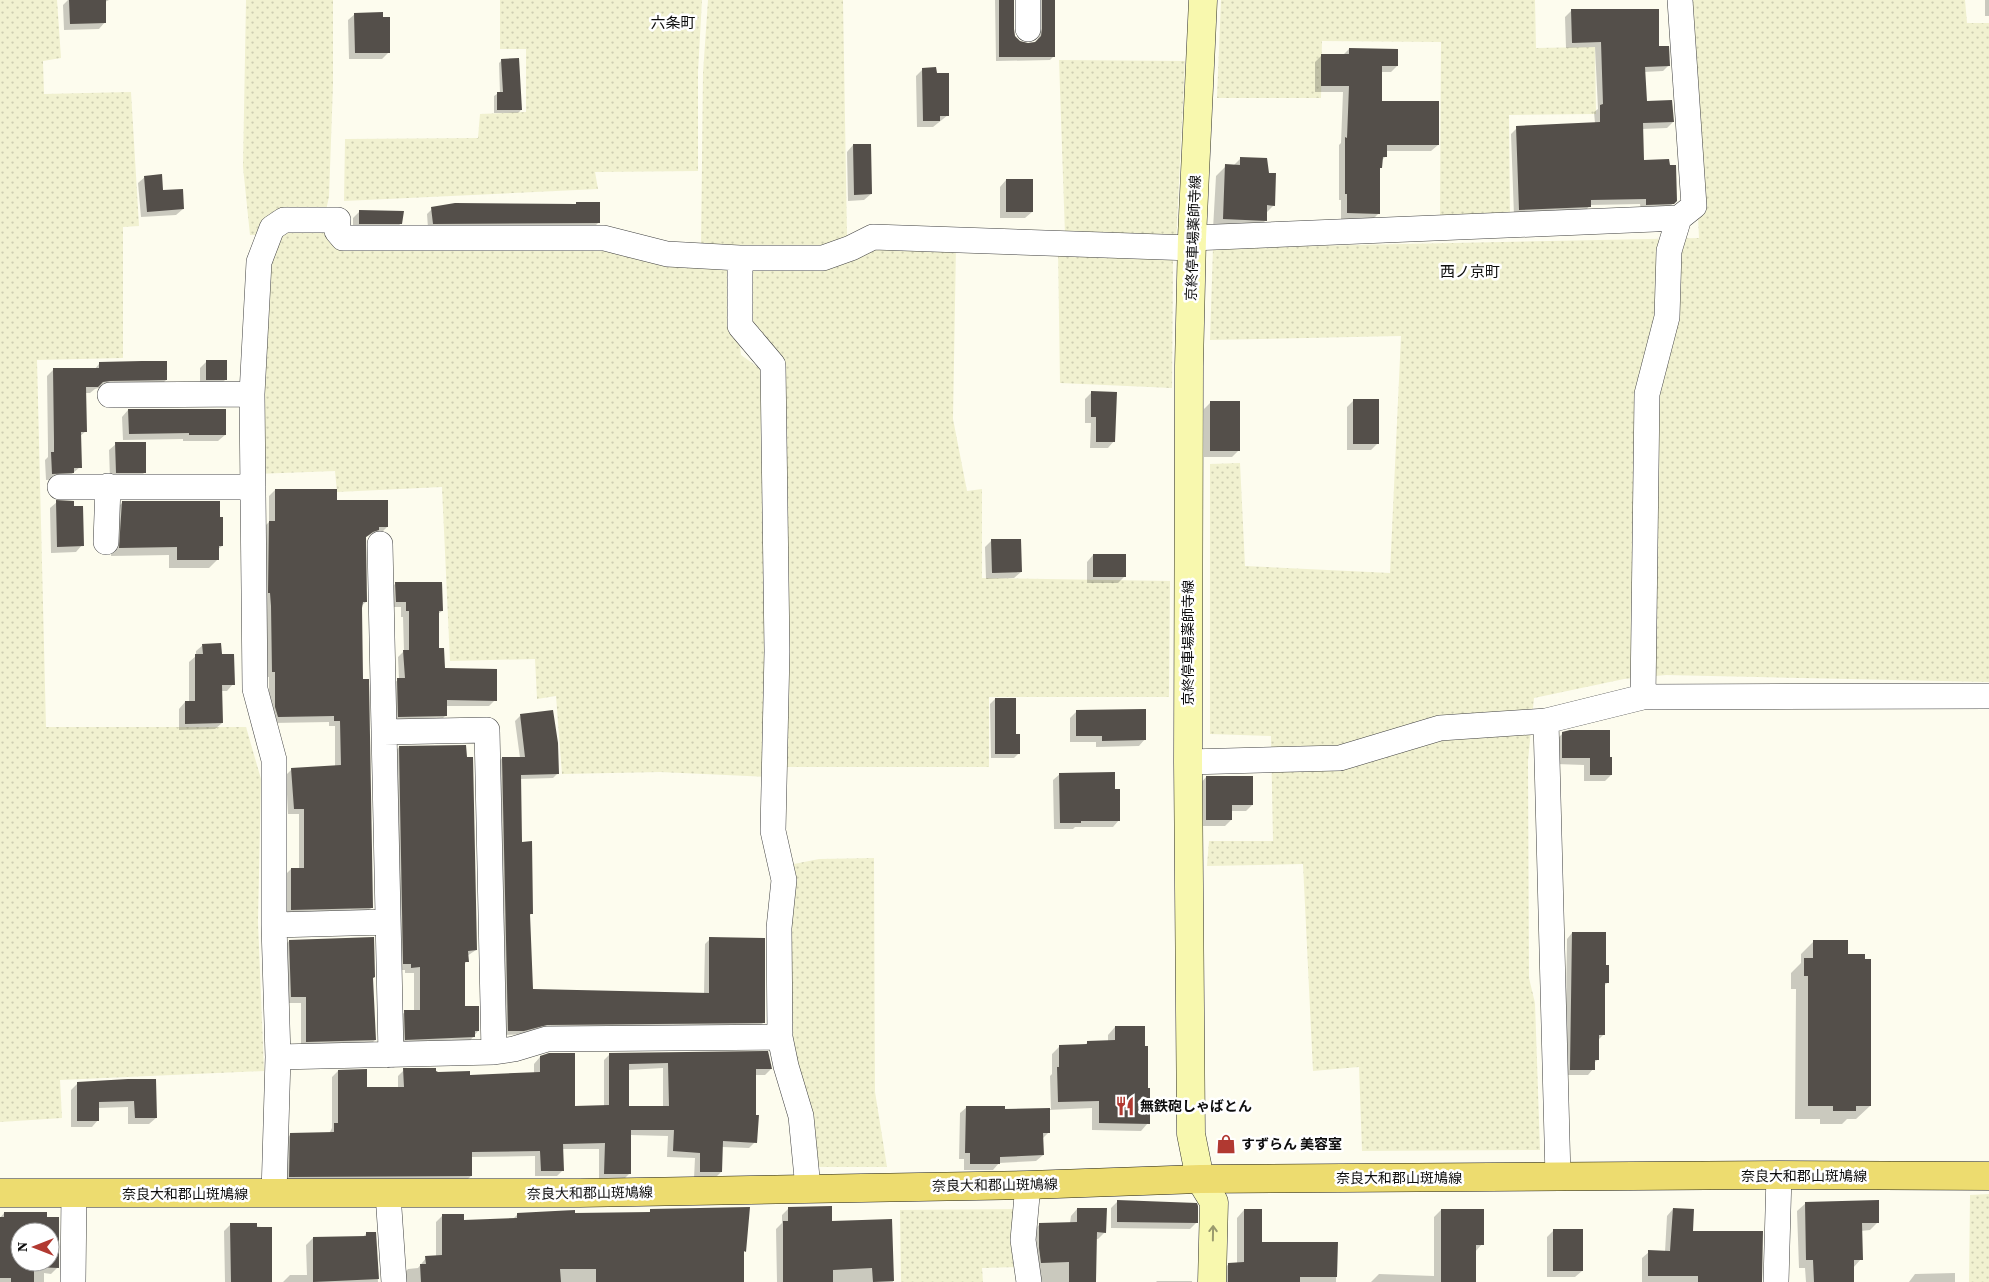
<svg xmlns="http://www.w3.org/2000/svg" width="1989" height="1282" viewBox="0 0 1989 1282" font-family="'Source Serif 4','Noto Sans JP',serif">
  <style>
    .farmland { fill: url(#farmland-dots) }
    .shadow { fill: #0003; fill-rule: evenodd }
    .building { fill: #544f4a; fill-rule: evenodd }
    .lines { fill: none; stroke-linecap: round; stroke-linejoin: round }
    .street-casing { stroke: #404040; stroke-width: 26 }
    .secondary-casing { stroke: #2f2f2f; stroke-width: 29 }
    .primary-casing { stroke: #1e1e1e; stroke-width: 29 }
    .street { stroke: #fff; stroke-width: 25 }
    .secondary { stroke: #f8f8ae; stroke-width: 28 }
    .primary { stroke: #eddc6f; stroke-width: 28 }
    .oneway { stroke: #9a9a6e }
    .labels { text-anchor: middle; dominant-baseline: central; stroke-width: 5; stroke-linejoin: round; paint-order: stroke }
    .street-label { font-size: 14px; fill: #0d0d0d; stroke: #fff }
    .poi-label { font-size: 14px; font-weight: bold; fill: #0d0d0d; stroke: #fff; text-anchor: start }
    .neighbourhood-label { font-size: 15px; fill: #0d0d0d; stroke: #fff }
  </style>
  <defs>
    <pattern id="farmland-dots" width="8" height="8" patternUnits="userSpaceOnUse" patternTransform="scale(1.25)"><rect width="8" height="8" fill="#f1f1d0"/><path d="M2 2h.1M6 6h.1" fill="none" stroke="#cdcdb1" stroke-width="1.8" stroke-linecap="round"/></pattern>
  </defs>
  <rect width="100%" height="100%" fill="#fdfcee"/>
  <path class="farmland" d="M0 0H57L61 58 43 61 44 94 131 92 139 226 123 227V358L37 360 46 727H246L261 779 258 922 264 1071 60 1080 62 1118 0 1122Z
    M246 0H333V84L329 197 325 214 263 235H250L243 167Z
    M500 0H702L698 72V171L595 172 598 189 344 201 345 139 478 138 480 114 526 112V49H500Z
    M708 0H843L847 238 824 250H701L703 73Z
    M1221 0H1535L1536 48 1595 47 1596 114 1509 115 1510 218 1440 222 1441 42 1322 41 1321 98H1217Z
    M1688 0H1965L1967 23H1989V682L1666 675 1624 679 1534 698 1528 761 1529 978 1535 1003 1540 1150 1362 1151 1359 1067 1313 1071 1303 864 1207 866 1209 841H1273L1271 736 1210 734V464L1240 463 1245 566 1390 573 1401 336 1210 340 1213 248 1699 238Z
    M1059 60 1185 61 1176 241 1065 235Z
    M288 230 615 249 731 270 741 355 762 370 767 777 660 772 562 774 556 696 537 699 535 659 450 661 442 487 337 492 335 471 255 474 273 240Z
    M883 243 956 245 953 419 967 491 982 489V578L1170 581 1169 697H989V767H779L778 356 747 333 748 266Z
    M1058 249 1173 253 1172 388 1060 383Z
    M874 858 875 1092 887 1167H810L792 1081 784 866 819 859Z
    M1989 1194V1282H1969L1970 1195Z
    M1018 1209 1022 1267 982 1268 983 1282H901L900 1210Z"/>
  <path class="shadow" d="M68 0H109L105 2V22L99 29 64 30 63 5Z
    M995 0H1012V30L1015 37 1021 43 1029 45 1037 42 1039 34 1038 0H1055L1054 56 1050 60 996 61Z
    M1985 0H1989V16H1985Z
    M1571 11 1658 47 1669 65 1663 71 1644 72 1646 102 1673 122 1667 128 1642 129 1643 161 1668 166 1676 201 1669 207 1641 210 1640 204 1590 205 1584 213 1514 216 1511 134 1517 128 1595 123 1594 112 1598 109 1595 47 1566 48 1565 17Z
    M355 14 389 52 382 59H349L348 20Z
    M1349 49 1397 66 1391 72H1380V103L1438 145 1431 151H1385V157L1381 161V167L1379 169V213L1372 220 1341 219V200H1339V145L1341 143 1343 92H1315V62L1322 55H1343Z
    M502 60 521 110 518 113H494V96L497 94H500L499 63Z
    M923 69 936 75 948 115 933 127H917L916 76Z
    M853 145 871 194 864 200 848 201 847 152Z
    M1241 158 1268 174 1274 205 1266 213V220L1256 230 1213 229 1216 176 1226 166H1233Z
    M145 177 162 192 183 209 176 215 141 217 138 183Z
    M1006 180 1032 212 1025 218H1000V187Z
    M575 206 599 222 593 228H428L427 214 432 209Z
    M360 211 401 223 395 230H353V218Z
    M207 361 226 379 219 386H200V368Z
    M99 364 166 380 160 386 102 387 95 389 90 393H85L86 431 79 437 80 467 66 479 46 480 45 460 48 457V448L47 376 53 370H94Z
    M1092 392 1114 441 1108 448H1090L1091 423H1085V399Z
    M1353 401 1378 443 1371 450H1347V407Z
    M1210 403 1239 450 1232 457H1204V409Z
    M128 410 225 435 218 441H183V439L123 440 122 417Z
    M116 444 145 472 138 479H110L109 450Z
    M275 490 336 502 387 527 381 533H374L366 537V602L361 606 362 681 372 907 366 913 285 915V875L291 869H299V814H288L286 775 292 769 335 767V726H329V722L272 723 269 713V677H266L263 528 269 522V496Z
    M57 502 82 545 76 552 51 553 50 508Z
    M122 503 222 546 218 549V559L209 568H169V555L111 556 114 511Z
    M991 541 1021 572 1014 578 986 579 985 547Z
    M1093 555 1124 577 1118 583H1087V562Z
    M396 583 442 611 438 614V650L444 669 495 700 489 706H445V716L439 722 393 723 392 685 399 679 398 657 404 651 403 617H401V607H390V589Z
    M203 645 233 684 227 691H221L222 723 215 729 179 730V709L185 702H189V662L196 656V651Z
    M995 699 1015 735 1019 753 1014 758H991L990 704Z
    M1077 711 1145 739 1139 746 1096 747V742H1070V718Z
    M520 716 558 773 553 778 520 779 521 843 531 914 528 917 532 991 704 994 705 944 710 939 764 1022 759 1027 503 1035 498 763 502 758H520L515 721Z
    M1563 733 1609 758 1611 775 1605 781H1584V765L1556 764V740Z
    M399 747 476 950 467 956V961L464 965V1008L478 1031 468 1043 399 1046 398 1018 405 1012H414V973H405V970H397L393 754Z
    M1060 774 1113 791 1119 820 1113 827H1075L1073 829H1054L1053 780Z
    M1206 777 1252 805 1246 811H1231V820L1225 826H1200V784Z
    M1572 933 1604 967 1608 982 1604 986V1034L1598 1040V1059L1593 1064V1069L1588 1075H1565L1567 939Z
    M289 941 372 979 375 1040 369 1046 301 1048V1003H285L283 947Z
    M1814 941 1847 955 1870 1106 1856 1119H1847L1842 1124H1820V1119H1795L1796 989H1791V973L1801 963V954Z
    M1115 1027 1148 1123 1141 1131 1092 1130V1108L1048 1110 1049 1132 1042 1139 1043 1155 1036 1161 999 1163 993 1170H964V1159H959L960 1113 967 1107 1004 1111 1051 1109 1050 1076 1052 1074V1054L1059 1047 1084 1046 1087 1043 1108 1042V1035Z
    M610 1054 771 1069 765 1075H754L755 1142 749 1148 722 1147 721 1172 715 1178H694L695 1158 667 1157 668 1136 630 1135V1173L624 1179H599V1149H562L563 1170 557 1176H535V1156L471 1157V1176L465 1182 284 1183 285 1140 291 1134H329L332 1128V1077L338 1071 366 1089 398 1088V1076L404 1070 469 1077 534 1073V1064L540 1057 573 1107H604V1060ZM663 1068V1107H628V1070Z
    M155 1081 156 1118 149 1124H128V1107L98 1108V1120L92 1127H71V1090L78 1083Z
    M1117 1202 1197 1222 1190 1229 1111 1228V1208Z
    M1806 1203 1878 1222 1870 1230 1861 1231V1259L1853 1268V1282H1806L1805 1268H1799L1797 1211Z
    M789 1208 831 1222 891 1221 893 1282H777L776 1229 782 1223V1215Z
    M1077 1209 1105 1232 1098 1239H1095V1282H1036L1033 1231 1040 1224 1070 1223 1071 1216Z
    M1673 1209 1692 1232 1760 1282H1642V1258L1649 1252H1665L1667 1216Z
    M1244 1210 1261 1244 1336 1243V1282H1221V1271L1229 1264H1237V1218Z
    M1441 1210 1482 1244 1475 1252V1282H1371L1379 1274 1434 1276V1217Z
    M651 1211 745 1251 743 1253 742 1282H401V1276L408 1269 418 1268 426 1258 436 1257V1222L443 1215 463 1221 513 1219 517 1215 648 1213Z
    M4 1213 58 1218V1267L51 1274 44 1273V1282H0V1218ZM20 1232H50V1262H20Z
    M231 1224 271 1228 272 1282H225L224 1231Z
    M1554 1230 1582 1271 1575 1277H1547V1237Z
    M367 1233H375L378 1282H283L290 1275H307L306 1245 313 1238 363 1237Z
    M1955 1273V1282H1909L1915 1274Z
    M1157 1281H1192V1282H1156Z"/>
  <path class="building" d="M69 0H106V23L70 24Z
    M999 0H1014V29L1015 36 1020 41 1028 43 1035 42 1041 36 1042 29V0H1055V57H999Z
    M1571 9H1659V46H1669L1670 66 1645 67 1647 101 1672 100 1674 122 1643 123 1644 160 1669 159 1670 165H1676L1677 201 1674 204 1646 205V199L1591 200V207L1519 210 1516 126 1600 122V105L1603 104 1601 42 1572 43Z
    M383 12V17H390V53H355L354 13Z
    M1349 48 1398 49V66H1382V101H1439V145H1387V157H1383L1382 168H1380V214L1347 213V194H1345V137L1347 138 1349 86H1321V54H1349Z
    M519 58 522 110H497V92H503L501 59Z
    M936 67 937 73H949V116H940V121H923L922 68Z
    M853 144H871L872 194 854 195Z
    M1240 157 1267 158 1269 173H1276L1275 206 1267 205V221L1223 219 1225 164 1240 165Z
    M162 174 163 190 183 189 184 209 147 212 144 176Z
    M1006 179H1033V212H1006Z
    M576 202H600V223L433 224 431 207 455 203 576 204Z
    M359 210 404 211 402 224H359Z
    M206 360H227V380H206Z
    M142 361H167V380L110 381 103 382 98 387H86L87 432H81L82 468H74V473L52 474 51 452H54V441L53 368H99V362Z
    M1091 391 1117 392 1115 442H1096V417H1091Z
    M1353 399H1379V444H1353Z
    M1210 401H1240V451H1210Z
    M128 409H226V435H189V433L129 434Z
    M115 442H146V473H116Z
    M275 489H337V500H388V527H379V530L373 532 366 537 367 602H363L362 608 363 679H369L373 908 291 910V868H304V809H294L291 768 341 765 340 721H334V716L278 717 275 707V672H272L271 606 270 593H268L269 521H275Z
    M56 500 74 501V506H83L84 546 57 547Z
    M122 501H220V517H223V546H219V560H177V547L119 548Z
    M991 539H1021L1022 572 992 573Z
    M1093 554H1126V577H1093Z
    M395 582H442L443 611H439V648H444L445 668 497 669V701L447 700V716L398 717 397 678H405L403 650H409V611H406V602H396Z
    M221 643 222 654H234L235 685H222L223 723 185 724V701H195V654H203L202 644Z
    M995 698H1016V734H1020V754H995Z
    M1146 709V740L1102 741V736H1076V710Z
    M553 710 558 743 559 774 521 775 522 842 532 841 533 914H530L533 989 709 993V937L765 938V1023L547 1025 524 1031H508L502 757H525L520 714Z
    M1570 730H1610V757H1612V775H1590V758H1562V732Z
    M466 745 467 757H473L477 950 468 951 469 962H465V1006H479V1031H475V1037L405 1040 404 1010H420V967L411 968V964H403L399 746Z
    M1115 772V789H1120V821H1081V823H1060L1059 773Z
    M1206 776H1253V805H1232V820H1206Z
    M1572 932H1606V965H1609V983H1605V1035H1599V1060H1595V1070H1570Z
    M374 937 375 977 373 978 376 1040 306 1042V997H291L289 940Z
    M1813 940H1848V954H1865V959H1871V1106H1856V1111H1833V1106H1808V976H1804V958H1813Z
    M1115 1026H1145V1046H1148V1088H1150V1124L1099 1123V1101L1058 1102 1057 1067H1059V1045L1087 1044V1041L1115 1040Z
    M768 1051 772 1069H756V1115H759L757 1143 723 1141 722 1172H700V1153L673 1151 674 1130H631V1174H604L605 1143 563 1144 564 1171H541L540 1151 472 1152V1176L289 1177 290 1133 334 1132V1123H338V1070L367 1069V1087H404L403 1068H436V1071L438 1072 470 1071V1075L540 1072V1056L549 1053H575V1106L609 1105V1053ZM668 1063 669 1106H629V1064Z
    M128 1079H156L157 1118H135L134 1101 99 1102V1121H77V1082Z
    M966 1106H1005V1109L1050 1108V1133H1043L1044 1155 1000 1157V1164H970V1153H965Z
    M1117 1200 1197 1203 1198 1206V1223L1117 1222Z
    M1879 1200V1223H1862L1863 1260H1854V1282H1814L1813 1260H1806L1805 1202Z
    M832 1206V1221L892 1219 894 1281 873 1282 872 1268 833 1270V1282H783V1221H788V1207Z
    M750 1207 746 1252 744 1251V1282H596V1269H560L561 1282H421L420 1264H426L425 1256 442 1255V1214H464V1220L517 1218V1213L555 1211 575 1210V1213L650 1212V1209Z
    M1077 1208H1107L1106 1233 1097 1232 1096 1282H1069V1262L1041 1263 1039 1248V1223L1077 1222Z
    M1673 1208 1694 1209 1693 1231H1763L1762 1282H1698V1276H1648V1250L1670 1251Z
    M1244 1209H1262V1242H1338L1337 1277H1300V1282H1228V1263L1244 1262Z
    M1441 1209H1484V1245H1476V1282H1441Z
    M4 1212H47V1217H59V1268L34 1267V1282H11V1278H0V1217H4ZM20 1232H50V1262H20Z
    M230 1223H257V1227H272V1282H231Z
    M1553 1229H1583V1271H1553Z
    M366 1232H376L379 1279 313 1282V1237L366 1236Z"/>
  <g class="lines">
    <defs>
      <path id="street" d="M1028 0V29
        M1192 238 1679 218 1694 206 1680 0
        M740 258V326L773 365 777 651 773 831 784 880 779 928 780 1037 786 1066 801 1116 808 1188
        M110 395 252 394
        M60 487H253
        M106 542 108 486
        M380 544 391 1055
        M1643 697 1647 394 1667 317 1669 251 1679 218
        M1546 721 1558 1177
        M384 732 487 730 494 1052
        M1188 762 1340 758 1440 728 1546 721 1643 697 1989 696
        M274 925 388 922
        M278 1057 494 1052 514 1049 547 1039 780 1037
        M1028 1185 1023 1240 1029 1282
        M274 1194 278 1057 274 925V760L255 689 252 394 259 262 272 228 284 220H338L337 231 343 238H604L667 254 740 258H823L851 248 873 237 1192 248
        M388 1194 394 1282
        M73 1282 74 1193
        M1776 1282 1779 1175"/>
      <path id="secondary" d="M1203 0 1192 238 1189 366 1188 762 1191 1134 1200 1179 1214 1202 1212 1282"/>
      <path id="primary" d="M0 1193H580L1028 1185 1200 1179 1779 1175 1989 1176"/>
    </defs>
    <use href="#street" class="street-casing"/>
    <use href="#secondary" class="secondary-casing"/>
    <use href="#primary" class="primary-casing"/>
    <use href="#street" class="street"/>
    <use href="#secondary" class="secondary"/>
    <use href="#primary" class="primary"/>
  </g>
  <defs><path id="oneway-shaft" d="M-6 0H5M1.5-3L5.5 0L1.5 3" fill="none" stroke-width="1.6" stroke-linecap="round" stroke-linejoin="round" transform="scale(1.25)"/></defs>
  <use class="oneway" href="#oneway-shaft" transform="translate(1213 1233) rotate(-89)"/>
  <defs>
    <symbol id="restaurant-bare" viewBox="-9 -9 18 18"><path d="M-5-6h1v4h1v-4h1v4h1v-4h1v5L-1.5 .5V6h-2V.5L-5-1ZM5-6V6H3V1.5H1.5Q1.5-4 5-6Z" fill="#b13931" stroke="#fff" stroke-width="2.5" paint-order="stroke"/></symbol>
    <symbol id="shop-bare" viewBox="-9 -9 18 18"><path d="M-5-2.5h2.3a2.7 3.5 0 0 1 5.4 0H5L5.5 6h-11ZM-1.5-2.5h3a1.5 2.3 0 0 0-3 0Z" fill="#b13931" stroke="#fff" stroke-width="2.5" paint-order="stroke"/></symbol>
  </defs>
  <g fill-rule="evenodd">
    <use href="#restaurant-bare" x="1111" y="1092" width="28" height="28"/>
    <use href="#shop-bare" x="1212" y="1130" width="28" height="28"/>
  </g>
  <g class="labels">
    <g class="street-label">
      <text transform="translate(1193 238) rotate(-88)">京終停車場薬師寺線</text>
      <text transform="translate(1188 643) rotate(-90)">京終停車場薬師寺線</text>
      <text x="1804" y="1176">奈良大和郡山斑鳩線</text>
      <text x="1399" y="1178">奈良大和郡山斑鳩線</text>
      <text transform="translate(995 1185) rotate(-1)">奈良大和郡山斑鳩線</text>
      <text transform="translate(590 1193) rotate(-1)">奈良大和郡山斑鳩線</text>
      <text x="185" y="1194">奈良大和郡山斑鳩線</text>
    </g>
    <g class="poi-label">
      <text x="1140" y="1106">無鉄砲しゃばとん</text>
      <text x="1241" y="1144">すずらん 美容室</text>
    </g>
    <g class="neighbourhood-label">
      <text x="673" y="22">六条町</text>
      <text x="1470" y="271">西ノ京町</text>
    </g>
  </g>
  <g transform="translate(35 1247) rotate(270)"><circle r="24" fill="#ffffff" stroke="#9e9e9e"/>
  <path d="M0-4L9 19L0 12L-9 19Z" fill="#b13931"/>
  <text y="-8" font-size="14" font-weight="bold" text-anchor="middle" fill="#0d0d0d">N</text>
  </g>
</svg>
